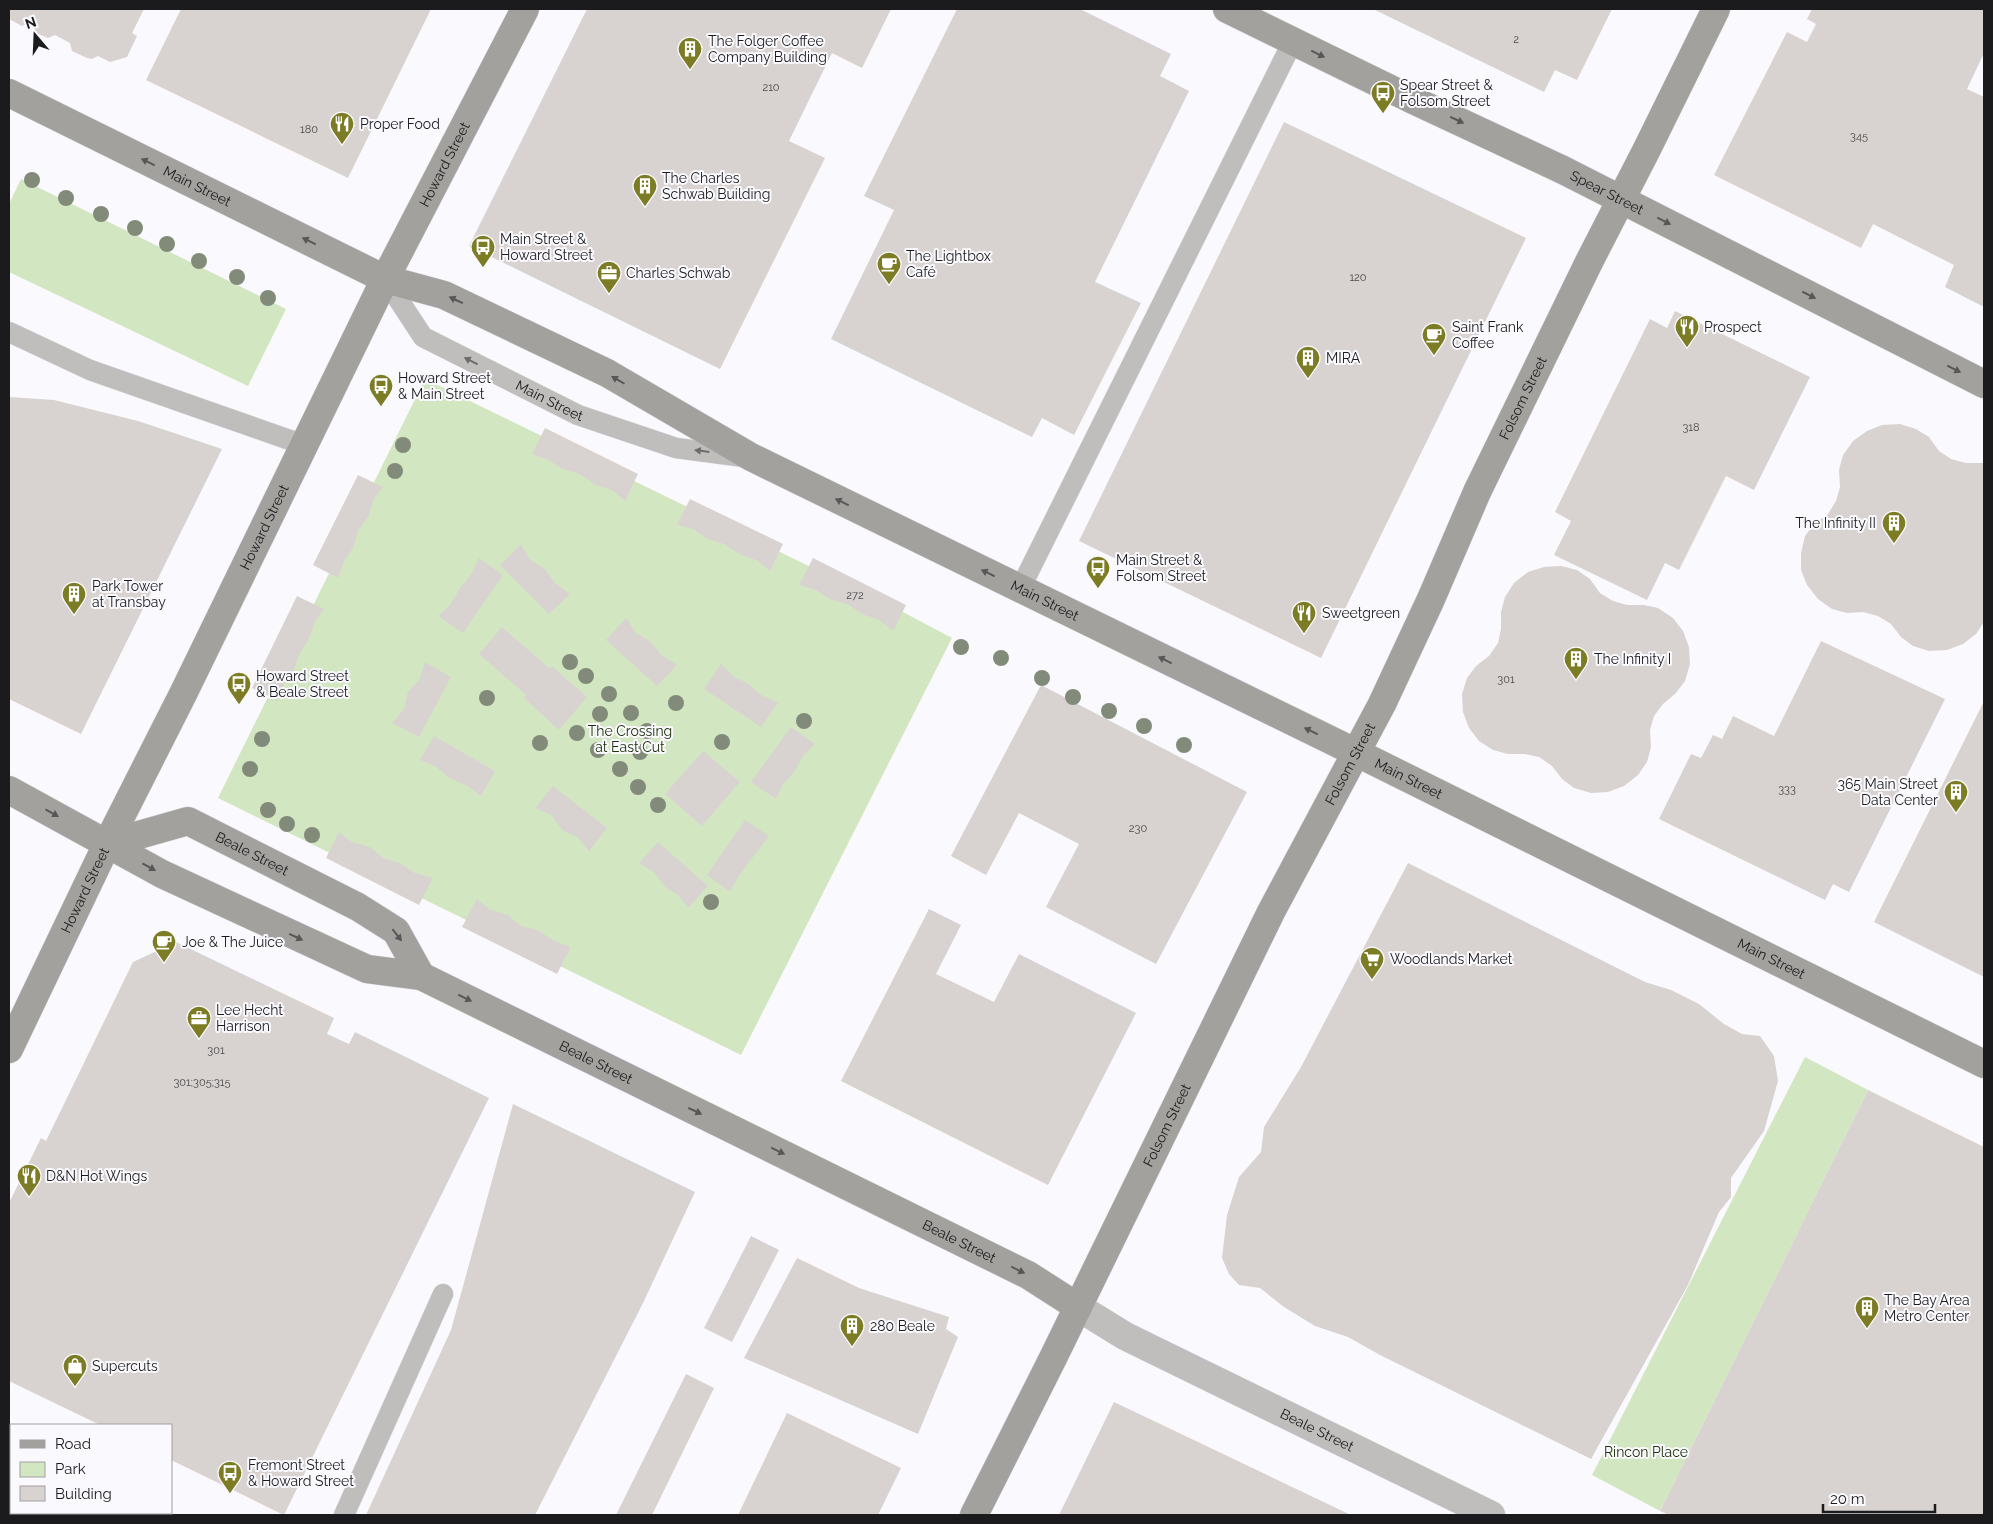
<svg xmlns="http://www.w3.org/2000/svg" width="1993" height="1524" viewBox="0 0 1993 1524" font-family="Raleway,sans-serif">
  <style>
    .green { fill: #d2e7c1 }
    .building { fill: #d8d3d0 }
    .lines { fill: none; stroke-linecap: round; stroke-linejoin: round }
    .lane-casing { stroke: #d6d5da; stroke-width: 21 }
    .street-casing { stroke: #d6d5da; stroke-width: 29 }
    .secondary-casing { stroke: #d6d5da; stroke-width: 29 }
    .lane { stroke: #bfbebc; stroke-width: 20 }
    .street { stroke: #bfbebc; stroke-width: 28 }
    .secondary { stroke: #a3a19e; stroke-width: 28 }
    .tree { fill: #828b79 }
    .oneway { fill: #585757 }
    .oneway2 { fill: #6d6c6c }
    .labels { text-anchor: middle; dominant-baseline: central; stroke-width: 4; stroke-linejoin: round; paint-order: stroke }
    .number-label { font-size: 11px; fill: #4a494a }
    .poi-label { font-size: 14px; fill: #1b1b1d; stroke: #faf9fe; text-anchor: start }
    .street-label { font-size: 14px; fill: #1b1b1d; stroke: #faf9fe }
    .park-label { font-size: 14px; fill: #20310c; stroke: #faf9fe }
  </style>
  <rect width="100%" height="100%" fill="#faf9fe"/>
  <path class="green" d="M21 179 286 309 248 386 9 272V204Z
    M425 379 903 612 952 638 741 1055 218 798Z
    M1805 1057 1868 1090 1660 1511 1592 1475Z"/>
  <path class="building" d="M9 9H144L132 33 137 36 127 57 110 62 98 56 92 59 87 58 72 51 70 43 55 35 48 38 34 32 32 24 30 23 22 26 9 19Z
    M181 9H431L348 178 146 80Z
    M587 9H891L862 68 832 53 789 141 825 158 720 369 469 246Z
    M957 9H1080L1171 54 1160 76 1189 91 1095 282 1141 303 1074 435 1042 418 1032 437 831 339 894 210 864 196Z
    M1373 9H1612L1577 80 1555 70 1544 92Z
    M1812 9H1984V53L1967 89 1984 97V307L1945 287 1954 265 1873 224 1861 248 1714 175 1787 32 1807 42 1816 24 1807 19Z
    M1284 122 1526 238 1321 658 1079 541Z
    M1675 311 1810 377 1754 490 1726 476 1679 570 1665 563 1647 600 1554 555 1571 521 1555 512 1650 319 1667 328Z
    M9 397 54 400 138 421 222 449 81 734 9 699Z
    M1900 424 1916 429 1929 437 1939 451 1951 459 1966 463H1984V622L1976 634 1963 644 1947 650 1929 651 1913 646 1901 637 1891 624 1878 616 1863 612 1847 613 1832 609 1818 599 1807 585 1801 570V553L1805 536 1814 524 1828 514 1836 501 1840 487 1839 470 1843 455 1853 441 1867 431 1882 425Z
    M545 428 638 474 625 501 611 490 594 484 579 474 563 469 548 460 532 454Z
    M358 475 383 487 374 499 368 517 358 531 353 548 344 561 338 578 313 565Z
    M690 499 783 544 770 571 756 560 739 554 724 544 708 539 693 529 677 525Z
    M521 544 530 560 545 569 555 583 570 594 549 614 500 565Z
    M479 558 503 575 463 633 438 616 450 605 460 588 471 575Z
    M813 558 906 605 893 631 879 620 862 614 847 604 831 600 816 590 799 585Z
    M1561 566 1577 570 1590 579 1600 593 1613 601 1627 605H1644L1658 608 1673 618 1683 631 1689 647 1690 664 1685 681 1676 693 1663 704 1654 716 1650 730 1651 747 1647 762 1638 775 1624 786 1608 792 1591 793 1574 788 1562 779 1552 766 1539 757 1525 754H1508L1493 750 1479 741 1469 728 1463 712 1462 694 1467 678 1476 666 1489 656 1498 643 1501 629V612L1505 597 1514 583 1528 572 1544 567Z
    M297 596 324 609 315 622 308 640 299 655 294 670 284 684 278 701 252 688Z
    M626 618 636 633 650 641 661 655 677 665 657 686 606 640Z
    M502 627 550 669 552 666 587 697 559 730 524 698 526 695 479 654Z
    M1821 641 1945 699 1849 892 1833 884 1825 900 1659 819 1691 754 1701 758 1713 735 1722 739 1733 716 1774 736Z
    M425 662 451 677 419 737 392 723 404 709 408 692 419 680Z
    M721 664 734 677 749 684 761 695 778 703 761 727 704 689Z
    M1041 685 1247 792 1156 964 1046 907 1079 844 1019 813 986 875 951 856Z
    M1984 701V977L1874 922Z
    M791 727 815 744 803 756 795 771 783 784 776 799 751 782Z
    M434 736 495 771 481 796 466 785 449 778 436 767 420 760Z
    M703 751 740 782 702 826 665 794Z
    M553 786 607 828 589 851 577 837 562 830 551 815 535 808Z
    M745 820 769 836 738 877 730 892 707 875Z
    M339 832 352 842 370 847 383 858 400 863 415 873 433 878 419 905 326 858Z
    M658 842 708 886 688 908 678 895 665 887 654 872 639 863Z
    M1408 863 1645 982 1671 990 1699 1004 1724 1024 1742 1034 1760 1036 1774 1056 1778 1081 1764 1131 1731 1178V1197L1719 1212 1688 1285 1591 1459 1380 1355 1348 1337 1315 1326 1284 1307 1260 1288 1239 1285 1229 1274 1222 1258 1227 1215 1239 1177 1261 1152 1264 1127 1301 1067Z
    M477 899 490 910 508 915 521 926 538 930 552 940 571 947 557 974 462 927Z
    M929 909 961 925 936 974 994 1002 1019 954 1136 1013 1048 1185 841 1081Z
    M176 942 334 1018 327 1034 349 1044 355 1032 489 1098 284 1515 171 1460V1425H100L9 1381V1203L41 1138 46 1141 133 962Z
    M1868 1090 1984 1147V1515H1669L1660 1511Z
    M513 1104 695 1192 643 1303 535 1515H366L451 1330Z
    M751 1236 779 1250 732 1342 704 1328Z
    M797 1258 859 1288 949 1317 946 1329 958 1337 918 1434 744 1358Z
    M686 1374 714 1388 652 1515H616Z
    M1114 1402 1351 1515H1059Z
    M787 1413 901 1468 878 1515H738Z"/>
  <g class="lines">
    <defs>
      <g id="lane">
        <path id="s1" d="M385 279 423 337 578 415 676 448 744 457"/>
        <path d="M9 332 90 370 304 445"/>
        <path d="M1020 589 1293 41"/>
        <path d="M344 1515 443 1294"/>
      </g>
      <g id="street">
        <path id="s2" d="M1078 1307 1125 1336 1491 1515"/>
      </g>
      <g id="secondary">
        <path id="s3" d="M1227 9 1413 100 1563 170 1984 384"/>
        <path id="s4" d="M9 93 385 279 444 295 607 373 751 457 1355 752 1984 1064"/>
        <path id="s5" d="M9 790 162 874 367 969 421 976 1028 1275 1078 1307"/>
        <path id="s6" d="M107 844 188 821 358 907 396 931 421 976"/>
        <path id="s7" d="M9 1049 107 844 183 694 385 279 525 9"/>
        <path d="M9 1452 11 1454"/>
        <path d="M132 1513 137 1515"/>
        <path id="s8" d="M974 1515 1053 1358 1271 912 1382 704 1431 599 1477 492 1589 262 1647 149 1716 9"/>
      </g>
    </defs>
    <use href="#lane" class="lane-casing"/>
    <use href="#street" class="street-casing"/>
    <use href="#secondary" class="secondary-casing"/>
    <use href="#lane" class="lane"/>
    <use href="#street" class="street"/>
    <use href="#secondary" class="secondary"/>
  </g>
  <g class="tree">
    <circle cx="32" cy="180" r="8"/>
    <circle cx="66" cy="198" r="8"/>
    <circle cx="101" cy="214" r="8"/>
    <circle cx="135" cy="228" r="8"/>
    <circle cx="167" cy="244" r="8"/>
    <circle cx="199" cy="261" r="8"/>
    <circle cx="237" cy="277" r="8"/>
    <circle cx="268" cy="298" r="8"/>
    <circle cx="403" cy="445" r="8"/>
    <circle cx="395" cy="471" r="8"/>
    <circle cx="961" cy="647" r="8"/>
    <circle cx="1001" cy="658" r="8"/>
    <circle cx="570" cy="662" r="8"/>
    <circle cx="586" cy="676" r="8"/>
    <circle cx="1042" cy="678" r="8"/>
    <circle cx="609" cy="694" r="8"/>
    <circle cx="1073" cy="697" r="8"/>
    <circle cx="487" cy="698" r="8"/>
    <circle cx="676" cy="703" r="8"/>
    <circle cx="1109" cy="711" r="8"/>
    <circle cx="631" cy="713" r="8"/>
    <circle cx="600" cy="714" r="8"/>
    <circle cx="804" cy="721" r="8"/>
    <circle cx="1144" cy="726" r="8"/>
    <circle cx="647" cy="731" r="8"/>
    <circle cx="577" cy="733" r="8"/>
    <circle cx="262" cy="739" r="8"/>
    <circle cx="722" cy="742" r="8"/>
    <circle cx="540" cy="743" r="8"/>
    <circle cx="1184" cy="745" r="8"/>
    <circle cx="598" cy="750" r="8"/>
    <circle cx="640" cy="752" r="8"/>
    <circle cx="250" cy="769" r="8"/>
    <circle cx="620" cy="769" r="8"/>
    <circle cx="638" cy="787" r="8"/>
    <circle cx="658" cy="805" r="8"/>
    <circle cx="268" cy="810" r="8"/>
    <circle cx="287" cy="824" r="8"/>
    <circle cx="312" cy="835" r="8"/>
    <circle cx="711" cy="902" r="8"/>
  </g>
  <defs><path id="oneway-solid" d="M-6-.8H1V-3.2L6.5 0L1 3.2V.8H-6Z" transform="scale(1.25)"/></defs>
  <g class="oneway">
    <use href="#oneway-solid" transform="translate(1318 54) rotate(26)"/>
    <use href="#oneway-solid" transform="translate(1457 120) rotate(25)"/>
    <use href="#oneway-solid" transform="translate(148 162) rotate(-154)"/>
    <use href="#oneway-solid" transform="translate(1664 221) rotate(27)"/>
    <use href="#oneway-solid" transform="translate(309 241) rotate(-154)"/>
    <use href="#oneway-solid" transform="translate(1809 295) rotate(27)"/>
    <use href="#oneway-solid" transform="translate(456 300) rotate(-155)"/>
    <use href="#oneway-solid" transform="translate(1954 369) rotate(27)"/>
    <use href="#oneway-solid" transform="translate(618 380) rotate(-150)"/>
    <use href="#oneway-solid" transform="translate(842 502) rotate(-154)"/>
    <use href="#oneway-solid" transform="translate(988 573) rotate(-154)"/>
    <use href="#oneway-solid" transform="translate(1165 660) rotate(-154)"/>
    <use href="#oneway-solid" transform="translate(1311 731) rotate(-154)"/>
    <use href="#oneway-solid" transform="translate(52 813) rotate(29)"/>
    <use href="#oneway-solid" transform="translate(149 867) rotate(29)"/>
    <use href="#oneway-solid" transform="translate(397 935) rotate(52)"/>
    <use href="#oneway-solid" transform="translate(296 937) rotate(25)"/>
    <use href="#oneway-solid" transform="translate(465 998) rotate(26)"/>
    <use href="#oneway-solid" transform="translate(695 1111) rotate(25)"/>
    <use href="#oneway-solid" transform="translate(778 1151) rotate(26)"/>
    <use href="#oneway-solid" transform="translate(1018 1270) rotate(26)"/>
  </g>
  <g class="oneway2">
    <use href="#oneway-solid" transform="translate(471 361) rotate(-153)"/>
    <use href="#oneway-solid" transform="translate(702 451) rotate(-173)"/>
  </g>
  <defs>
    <symbol id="building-pin" viewBox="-11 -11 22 30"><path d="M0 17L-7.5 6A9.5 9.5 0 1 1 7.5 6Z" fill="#7c7c24" stroke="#faf9fe"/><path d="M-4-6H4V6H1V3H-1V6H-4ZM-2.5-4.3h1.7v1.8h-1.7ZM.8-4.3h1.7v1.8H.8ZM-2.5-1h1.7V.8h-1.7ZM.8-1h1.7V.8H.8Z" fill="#fff"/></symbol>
    <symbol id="bus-pin" viewBox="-11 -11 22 30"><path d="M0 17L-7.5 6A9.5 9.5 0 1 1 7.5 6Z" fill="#7c7c24" stroke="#faf9fe"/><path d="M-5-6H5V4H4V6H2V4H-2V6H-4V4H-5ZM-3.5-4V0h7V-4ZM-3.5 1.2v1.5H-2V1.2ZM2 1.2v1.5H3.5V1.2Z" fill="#fff"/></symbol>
    <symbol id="restaurant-pin" viewBox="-11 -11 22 30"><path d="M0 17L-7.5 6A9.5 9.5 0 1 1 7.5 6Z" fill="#7c7c24" stroke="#faf9fe"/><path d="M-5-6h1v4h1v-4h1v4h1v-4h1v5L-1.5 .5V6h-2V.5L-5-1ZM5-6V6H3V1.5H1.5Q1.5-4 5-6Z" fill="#fff"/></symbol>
    <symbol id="cafe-pin" viewBox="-11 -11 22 30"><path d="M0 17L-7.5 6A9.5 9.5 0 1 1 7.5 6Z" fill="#7c7c24" stroke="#faf9fe"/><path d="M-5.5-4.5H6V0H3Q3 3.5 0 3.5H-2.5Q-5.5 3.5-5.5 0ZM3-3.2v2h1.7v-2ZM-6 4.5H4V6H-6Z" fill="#fff"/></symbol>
    <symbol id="office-pin" viewBox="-11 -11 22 30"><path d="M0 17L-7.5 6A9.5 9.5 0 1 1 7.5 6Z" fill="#7c7c24" stroke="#faf9fe"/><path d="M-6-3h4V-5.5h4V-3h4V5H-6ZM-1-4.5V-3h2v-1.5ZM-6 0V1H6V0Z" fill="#fff"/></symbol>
    <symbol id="supermarket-pin" viewBox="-11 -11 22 30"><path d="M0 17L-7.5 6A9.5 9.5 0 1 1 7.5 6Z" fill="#7c7c24" stroke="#faf9fe"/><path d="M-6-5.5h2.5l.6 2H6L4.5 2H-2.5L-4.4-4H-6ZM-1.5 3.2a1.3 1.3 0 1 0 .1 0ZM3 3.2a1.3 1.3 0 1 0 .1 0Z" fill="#fff"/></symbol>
    <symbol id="shop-pin" viewBox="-11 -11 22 30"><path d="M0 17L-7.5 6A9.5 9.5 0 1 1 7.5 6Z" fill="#7c7c24" stroke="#faf9fe"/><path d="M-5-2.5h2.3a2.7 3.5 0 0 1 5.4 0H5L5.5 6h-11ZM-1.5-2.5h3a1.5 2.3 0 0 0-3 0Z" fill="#fff"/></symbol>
  </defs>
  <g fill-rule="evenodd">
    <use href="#building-pin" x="676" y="35" width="28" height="38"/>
    <use href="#bus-pin" x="1369" y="79" width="28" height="38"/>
    <use href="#restaurant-pin" x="328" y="110" width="28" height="38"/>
    <use href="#building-pin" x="631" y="172" width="28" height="38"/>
    <use href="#bus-pin" x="469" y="233" width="28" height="38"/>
    <use href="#cafe-pin" x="875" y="250" width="28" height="38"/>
    <use href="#office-pin" x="595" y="259" width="28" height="38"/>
    <use href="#restaurant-pin" x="1673" y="313" width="28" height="38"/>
    <use href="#cafe-pin" x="1420" y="321" width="28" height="38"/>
    <use href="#building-pin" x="1294" y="344" width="28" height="38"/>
    <use href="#bus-pin" x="367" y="372" width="28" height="38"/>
    <use href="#building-pin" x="1880" y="509" width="28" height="38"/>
    <use href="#bus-pin" x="1084" y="554" width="28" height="38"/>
    <use href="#building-pin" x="60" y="580" width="28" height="38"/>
    <use href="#restaurant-pin" x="1290" y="599" width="28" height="38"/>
    <use href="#building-pin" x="1562" y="645" width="28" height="38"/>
    <use href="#bus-pin" x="225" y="670" width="28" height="38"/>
    <use href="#building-pin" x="1942" y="778" width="28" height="38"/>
    <use href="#cafe-pin" x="150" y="928" width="28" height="38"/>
    <use href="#supermarket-pin" x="1358" y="945" width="28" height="38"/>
    <use href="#office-pin" x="185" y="1004" width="28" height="38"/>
    <use href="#restaurant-pin" x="15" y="1162" width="28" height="38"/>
    <use href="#building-pin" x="1853" y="1294" width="28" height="38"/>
    <use href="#building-pin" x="838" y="1312" width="28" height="38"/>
    <use href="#shop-pin" x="61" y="1352" width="28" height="38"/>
    <use href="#bus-pin" x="216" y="1459" width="28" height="38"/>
  </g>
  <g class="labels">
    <g class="number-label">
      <text x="1516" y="39">2</text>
      <text x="771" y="87">210</text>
      <text x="309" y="129">180</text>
      <text x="1859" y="136">345</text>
      <text x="1358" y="277">120</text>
      <text x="1691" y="427">318</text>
      <text x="855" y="595">272</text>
      <text x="1506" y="679">301</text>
      <text x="1787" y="789">333</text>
      <text x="1138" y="828">230</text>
      <text x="216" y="1050">301</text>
      <text x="202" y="1082">301;305;315</text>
    </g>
    <g class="poi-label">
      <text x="708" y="41">The Folger Coffee<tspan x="708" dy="16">Company Building</tspan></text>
      <text x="1400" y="85">Spear Street &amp;<tspan x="1400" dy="16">Folsom Street</tspan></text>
      <text x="360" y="124">Proper Food</text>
      <text x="662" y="178">The Charles<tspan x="662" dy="16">Schwab Building</tspan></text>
      <text x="500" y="239">Main Street &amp;<tspan x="500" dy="16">Howard Street</tspan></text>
      <text x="906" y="256">The Lightbox<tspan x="906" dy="16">Café</tspan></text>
      <text x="626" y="273">Charles Schwab</text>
      <text x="1452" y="327">Saint Frank<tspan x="1452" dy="16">Coffee</tspan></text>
      <text x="1704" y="327">Prospect</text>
      <text x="1326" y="358">MIRA</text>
      <text x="398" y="378">Howard Street<tspan x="398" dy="16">&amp; Main Street</tspan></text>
      <text x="1876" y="523" text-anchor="end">The Infinity II</text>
      <text x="1116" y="560">Main Street &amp;<tspan x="1116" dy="16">Folsom Street</tspan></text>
      <text x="92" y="586">Park Tower<tspan x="92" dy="16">at Transbay</tspan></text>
      <text x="1322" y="613">Sweetgreen</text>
      <text x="1594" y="659">The Infinity I</text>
      <text x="256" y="676">Howard Street<tspan x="256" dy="16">&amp; Beale Street</tspan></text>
      <text x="1938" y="784" text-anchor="end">365 Main Street<tspan x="1938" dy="16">Data Center</tspan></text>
      <text x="182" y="942">Joe &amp; The Juice</text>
      <text x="1390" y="959">Woodlands Market</text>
      <text x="216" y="1010">Lee Hecht<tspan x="216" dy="16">Harrison</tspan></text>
      <text x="46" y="1176">D&amp;N Hot Wings</text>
      <text x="1884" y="1300">The Bay Area<tspan x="1884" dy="16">Metro Center</tspan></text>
      <text x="870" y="1326">280 Beale</text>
      <text x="92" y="1366">Supercuts</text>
      <text x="248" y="1465">Fremont Street<tspan x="248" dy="16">&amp; Howard Street</tspan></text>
    </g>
    <g class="street-label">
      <text stroke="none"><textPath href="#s7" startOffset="986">Howard Street</textPath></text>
      <text stroke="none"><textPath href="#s4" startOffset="210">Main Street</textPath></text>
      <text stroke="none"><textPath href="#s3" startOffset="422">Spear Street</textPath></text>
      <text stroke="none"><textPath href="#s8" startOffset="1245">Folsom Street</textPath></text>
      <text stroke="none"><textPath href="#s1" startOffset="211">Main Street</textPath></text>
      <text stroke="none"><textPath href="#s7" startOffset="581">Howard Street</textPath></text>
      <text stroke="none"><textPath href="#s4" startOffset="1155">Main Street</textPath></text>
      <text stroke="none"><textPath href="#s8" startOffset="840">Folsom Street</textPath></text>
      <text stroke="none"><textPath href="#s4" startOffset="1560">Main Street</textPath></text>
      <text stroke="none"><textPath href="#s6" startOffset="156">Beale Street</textPath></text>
      <text stroke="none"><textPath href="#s7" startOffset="176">Howard Street</textPath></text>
      <text stroke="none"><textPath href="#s4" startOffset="1965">Main Street</textPath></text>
      <text stroke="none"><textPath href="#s5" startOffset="650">Beale Street</textPath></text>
      <text stroke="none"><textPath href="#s8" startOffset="435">Folsom Street</textPath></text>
      <text stroke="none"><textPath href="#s5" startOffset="1055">Beale Street</textPath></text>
      <text stroke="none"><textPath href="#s2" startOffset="269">Beale Street</textPath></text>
    </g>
    <g class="park-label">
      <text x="630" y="731">The Crossing<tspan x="630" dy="16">at East Cut</tspan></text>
      <text x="1646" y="1452">Rincon Place</text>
    </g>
  </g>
  <rect width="1993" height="1524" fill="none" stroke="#1b1b1d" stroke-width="20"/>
  <rect x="10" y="1424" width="162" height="90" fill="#faf9fe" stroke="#a1a0a4"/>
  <rect x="20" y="1440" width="25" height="8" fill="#a3a19e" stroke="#a1a0a4"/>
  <text x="55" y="1449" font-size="15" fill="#1b1b1d">Road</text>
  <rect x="20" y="1462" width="25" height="15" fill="#d2e7c1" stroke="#a1a0a4"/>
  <text x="55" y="1474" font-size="15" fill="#1b1b1d">Park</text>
  <rect x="20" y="1486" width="25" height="15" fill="#d8d3d0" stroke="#a1a0a4"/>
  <text x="55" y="1499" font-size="15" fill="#1b1b1d">Building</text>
  <g transform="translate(35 35) rotate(341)" stroke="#faf9fe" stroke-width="4" paint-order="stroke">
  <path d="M0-4L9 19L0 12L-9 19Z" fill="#1b1b1d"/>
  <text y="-8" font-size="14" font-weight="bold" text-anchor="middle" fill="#1b1b1d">N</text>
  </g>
  <path d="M1823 1504v8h112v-8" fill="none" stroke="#1b1b1d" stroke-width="2.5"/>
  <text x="1830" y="1504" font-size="15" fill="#1b1b1d" stroke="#faf9fe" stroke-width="4" paint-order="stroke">20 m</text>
</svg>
